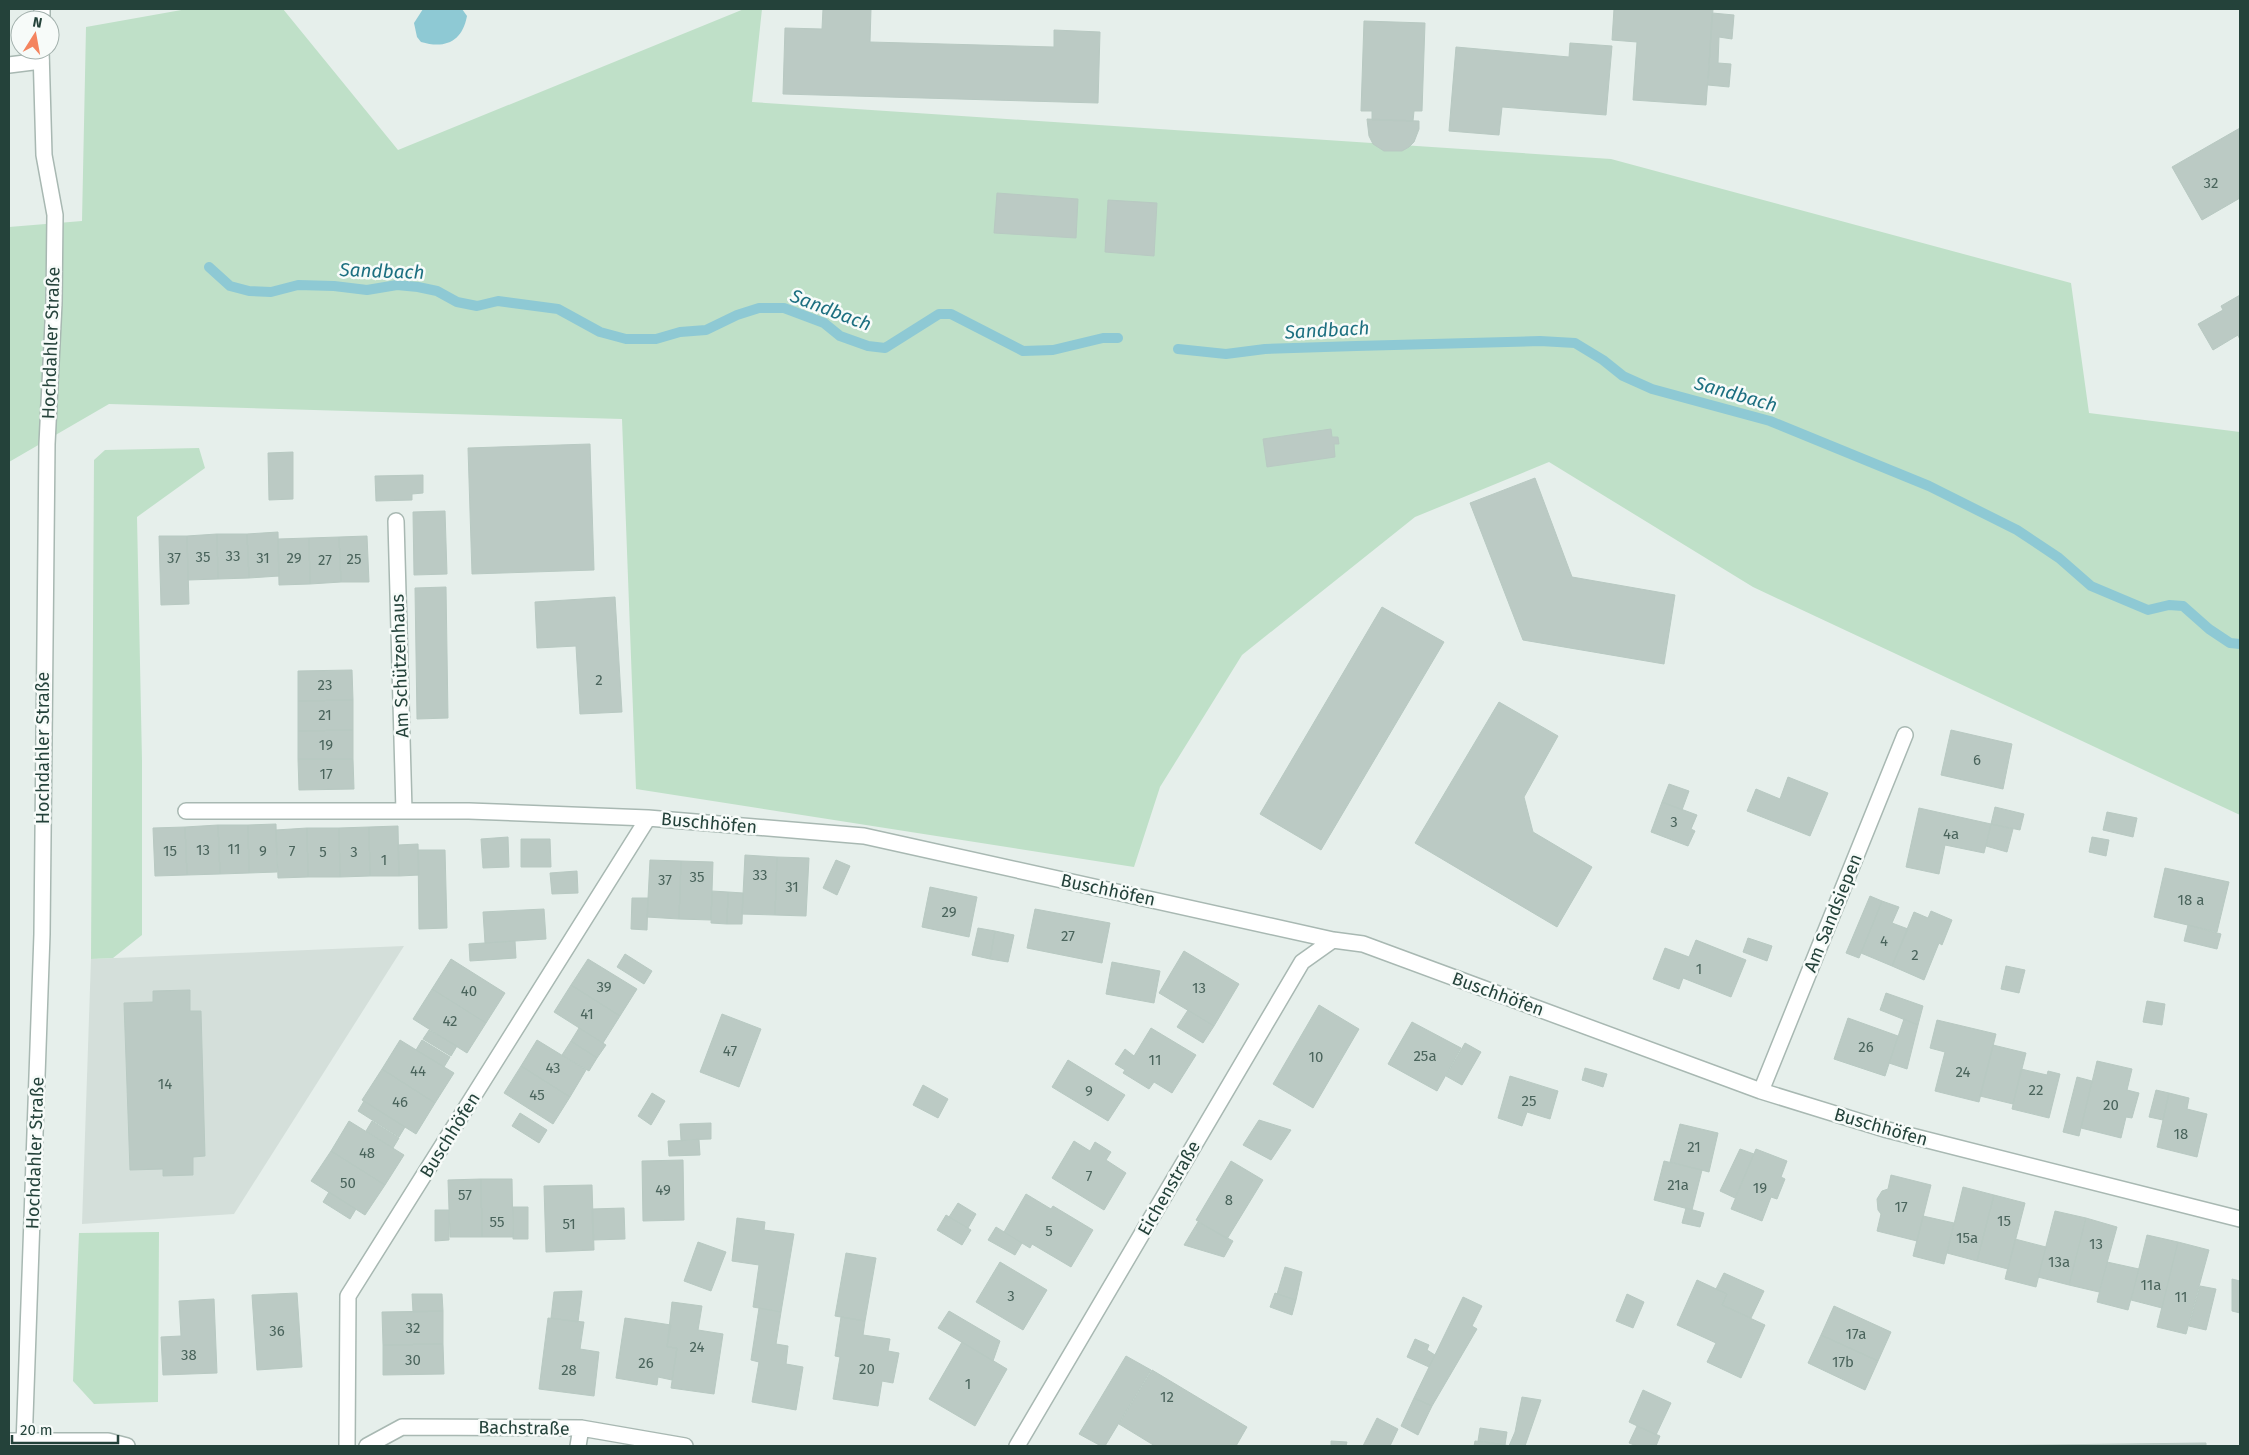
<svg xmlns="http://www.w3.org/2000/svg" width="2249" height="1455" viewBox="0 0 2249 1455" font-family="'Fira Sans',sans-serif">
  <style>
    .built { fill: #d4dfda }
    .green { fill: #bfe0c8 }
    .water { fill: #8ec9d4 }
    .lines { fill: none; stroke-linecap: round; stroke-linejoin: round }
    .stream { stroke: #8ec9d4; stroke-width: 10 }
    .building { fill: #bbcac4; stroke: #b8c9c2 }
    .minor-casing { stroke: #a8b8b2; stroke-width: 18 }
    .tertiary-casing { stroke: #a8b8b2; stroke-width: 18 }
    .minor { stroke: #fff; stroke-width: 15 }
    .tertiary { stroke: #fff; stroke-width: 15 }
    .labels { text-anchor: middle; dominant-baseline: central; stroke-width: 5; stroke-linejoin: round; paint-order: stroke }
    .number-label { font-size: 15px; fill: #4a645c }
    .street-label { font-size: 18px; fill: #24423a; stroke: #f7fbf9 }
    .water-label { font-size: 19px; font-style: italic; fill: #1c6f80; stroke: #f7fbf9 }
  </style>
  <rect width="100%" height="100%" fill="#e6efeb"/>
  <path class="built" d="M404 946 234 1214 82 1224 91 959Z"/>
  <path class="green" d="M187 9H283L398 150 744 9H762L752 102 1611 159 2071 283 2089 413 2240 432V815L1753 587 1549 462 1415 517 1242 655 1160 787 1134 867 636 789 622 419 109 404 9 462V227L82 221 86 27Z
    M199 448 205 468 137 517 142 761V935L113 958 91 959 94 460 105 450Z
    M159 1232 158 1402 94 1404 73 1381 79 1233Z"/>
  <path class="water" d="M423 9H462L467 16C462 42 445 49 421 42L417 37 414 23Z"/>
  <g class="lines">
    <path class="stream" d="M209 267 230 286 249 291 271 292 298 285 334 286 367 290 397 285 418 287 437 291 457 302 477 306 498 301 558 309 600 332 626 339H656L680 332 706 330 737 315 759 308H784L824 323 840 336 868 346 885 348 939 314H951L1023 351 1053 350 1103 338H1118
      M1178 349 1226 354 1265 349 1356 346 1540 341 1575 343 1603 360 1623 376 1652 389 1770 421 1929 486 2017 530 2059 558 2091 586 2148 610 2169 605 2183 606 2209 629 2230 643 2240 644"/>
  </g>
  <path class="building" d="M823 9H871L870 42 1054 47V30L1100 32 1098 103 783 94 785 28 822 29Z
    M1614 9H1713L1706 105 1633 100 1637 42 1612 40Z
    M1712 13 1734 15 1732 39 1719 37 1718 63 1731 64 1729 87 1708 85Z
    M1364 21 1425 23 1422 111H1414L1413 121 1372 120V111H1361Z
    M1570 43 1612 46 1606 115 1502 107 1499 135 1449 131 1456 47 1569 57Z
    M1367 119 1419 121V129L1414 142 1409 147 1402 151H1384L1373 144 1369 136Z
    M2240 128V198L2202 220 2172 167Z
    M997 193 1078 199 1076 238 994 233Z
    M1108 200 1157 203 1154 256 1105 252Z
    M2240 295V340L2238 335 2213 350 2198 324 2223 310 2221 306Z
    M1331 429 1332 437H1338L1339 444H1334L1335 457 1267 467 1263 439Z
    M590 444 594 570 472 574 468 448Z
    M293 452V499L269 500 268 453Z
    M423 475V493L412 494V500L376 501 375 476Z
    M1535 478 1572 577 1675 595 1664 664 1523 640 1470 503Z
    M445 511 447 574 414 575 413 512Z
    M278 532 279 576 249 578 247 534Z
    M217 534H247L249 578 218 579Z
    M217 534 218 579 188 580 187 536Z
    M159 536H187L189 604 161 605Z
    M367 536 369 582H341L339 537Z
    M339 537 341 582 310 584 309 538Z
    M309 538 310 584 279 585 278 539Z
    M446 587 448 718 417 719 415 588Z
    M615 597 622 712 580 714 576 646 537 648 535 602Z
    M1382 607 1444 642 1321 850 1260 814Z
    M352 670 353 700 298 701V671Z
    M353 700V730L298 731V701Z
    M1499 702 1558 736 1524 797 1533 832 1592 867 1557 927 1415 843Z
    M353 730V759H298V731Z
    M1951 730 2012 744 2003 789 1941 775Z
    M298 759H353L354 789 299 790Z
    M1788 777 1828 793 1810 836 1747 811 1756 789 1780 799Z
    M1669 784 1689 791 1682 810 1662 802Z
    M1662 802 1697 815 1691 829 1695 831 1688 846 1651 832Z
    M1995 807 2024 814 2020 830 1991 824Z
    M1919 808 1991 824 1984 853 1945 845 1939 874 1906 867Z
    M2107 812 2137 818 2133 837 2103 830Z
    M276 824 277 872 249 873 248 825Z
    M1991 824 2013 829 2007 852 1986 846Z
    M218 825H248L249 873 220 874Z
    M218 825 220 874 187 875 185 827Z
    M398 826 399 876H370L369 827Z
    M185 827 187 875 155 876 153 828Z
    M369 827 370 876 340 877 339 828Z
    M307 828 308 877 278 878 276 830Z
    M307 828H339L340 877H308Z
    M508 837 509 867 483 868 481 839Z
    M2092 837 2109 840 2106 856 2089 852Z
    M521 839H550L551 867H521Z
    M418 844 419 875 399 876 398 845Z
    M418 850H445L447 928 419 929Z
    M745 855 777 857 775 915 742 914Z
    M777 857 809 858 806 916 775 915Z
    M650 860 681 861 679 919 647 917Z
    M836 860 850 866 837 895 823 888Z
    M681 861 713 862 711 920 679 919Z
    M2165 868 2229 882 2217 932 2154 917Z
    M577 871 578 893 552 894 550 873Z
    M930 887 977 897 969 937 922 927Z
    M712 891 728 892 727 924 711 923Z
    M728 892 743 893 742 924H727Z
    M1870 896 1882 901 1859 958 1846 953Z
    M632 898H648L647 930 631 929Z
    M1882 901 1899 907 1892 923 1908 929 1892 966 1861 953Z
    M544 909 546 939 485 943 483 912Z
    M1035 909 1110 923 1102 963 1027 948Z
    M1931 911 1952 920 1942 945 1939 943 1924 980 1892 966 1914 912 1928 918Z
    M2188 925 2221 934 2217 949 2184 941Z
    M978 928 995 931 990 959 972 955Z
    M995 931 1014 935 1008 962 990 959Z
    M1748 938 1772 946 1767 961 1743 952Z
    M1696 940 1746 960 1731 997 1683 978 1679 989 1653 979 1665 948 1689 957Z
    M515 941 516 958 470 961 469 944Z
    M1184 951 1239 984 1214 1026 1159 993Z
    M625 954 652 971 644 984 617 967Z
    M451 959 505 993 486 1023 432 989Z
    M588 959 637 989 620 1016 571 985Z
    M1112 962 1160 971 1154 1003 1106 994Z
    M2006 966 2025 970 2019 993 2001 989Z
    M571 985 620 1016 603 1043 554 1012Z
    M432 989 486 1023 467 1053 413 1019Z
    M190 990V1011H201L205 1156 193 1157V1175L163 1176V1169L130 1170 124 1003 153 1002V991Z
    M1886 993 1923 1006 1918 1025 1880 1010Z
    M2147 1001 2165 1004 2162 1025 2143 1022Z
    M1319 1005 1359 1029 1313 1108 1273 1084Z
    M1188 1010 1214 1026 1203 1043 1177 1027Z
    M722 1014 761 1029 739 1087 700 1072Z
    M1848 1018 1898 1036 1885 1076 1834 1059Z
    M1904 1019 1918 1025 1907 1069 1889 1063Z
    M1937 1020 1996 1034 1979 1102 1935 1091 1945 1052 1930 1048Z
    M1412 1022 1461 1048 1437 1091 1388 1064Z
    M579 1028 606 1045 597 1058 571 1041Z
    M1151 1028 1196 1055 1172 1093 1154 1082 1149 1089 1123 1073 1125 1070 1115 1064 1125 1049 1134 1056Z
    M429 1030 457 1046 451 1056 423 1039Z
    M400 1040 454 1073 435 1103 382 1069Z
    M422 1040 450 1057 444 1067 416 1050Z
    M537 1040 586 1070 570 1097 521 1066Z
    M571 1041 597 1058 589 1071 562 1055Z
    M1465 1043 1481 1052 1462 1085 1446 1076Z
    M1993 1045 2026 1053 2013 1104 1980 1096Z
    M1068 1060 1125 1095 1108 1121 1052 1087Z
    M2097 1061 2132 1069 2127 1090 2139 1093 2132 1118 2126 1117 2121 1138 2081 1128Z
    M521 1066 570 1097 553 1124 504 1093Z
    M1585 1068 1607 1074 1603 1087 1582 1080Z
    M382 1069 435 1103 416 1134 362 1100Z
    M2021 1069 2047 1075 2048 1071 2060 1074 2049 1118 2012 1109Z
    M1510 1076 1558 1091 1550 1119 1527 1112 1522 1126 1498 1118Z
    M2077 1077 2092 1081 2079 1136 2063 1132Z
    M923 1085 948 1099 938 1118 913 1105Z
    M2156 1090 2169 1093 2163 1120 2149 1117Z
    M652 1093 665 1101 651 1125 638 1116Z
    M2169 1093 2189 1098 2187 1109 2207 1114 2197 1157 2157 1147Z
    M364 1101 405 1127 399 1137 358 1111Z
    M520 1113 547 1130 539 1143 512 1126Z
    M1259 1120 1291 1130 1271 1160 1243 1145Z
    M349 1121 404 1155 385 1185 331 1151Z
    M372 1121 399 1138 393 1148 366 1131Z
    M711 1123V1139L681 1140 680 1124Z
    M1680 1124 1718 1133 1709 1172 1670 1162Z
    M699 1140 700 1155 669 1156 668 1141Z
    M1074 1141 1090 1151 1095 1142 1111 1152 1106 1160 1126 1173 1104 1210 1052 1178Z
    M1740 1149 1754 1154 1735 1198 1720 1191Z
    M1756 1149 1787 1161 1781 1177 1785 1179 1777 1199 1771 1197 1762 1221 1731 1209Z
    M331 1151 385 1185 365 1215 311 1181Z
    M683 1160 684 1220 643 1221 642 1161Z
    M1231 1161 1263 1180 1227 1239 1196 1220Z
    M1664 1161 1702 1170 1692 1210 1654 1200Z
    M1891 1175 1931 1185 1917 1241 1877 1231 1881 1214 1878 1210 1877 1199 1882 1191 1888 1189Z
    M481 1179H512L513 1237H482Z
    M481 1179 482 1237H450L448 1180Z
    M592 1185 594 1250 546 1252 544 1186Z
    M1963 1187 1994 1195 1977 1261 1947 1253Z
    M329 1192 356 1209 350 1219 323 1202Z
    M1026 1194 1051 1209 1053 1206 1093 1230 1071 1267 1032 1244 1030 1248 1004 1232Z
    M1994 1195 2025 1203 2008 1269 1977 1261Z
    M958 1203 976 1214 968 1228 949 1217Z
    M513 1207H528V1239H513Z
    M624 1208 625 1239 593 1240 592 1209Z
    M1686 1208 1704 1213 1700 1227 1682 1223Z
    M435 1210H449V1240L435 1241Z
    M2055 1211 2086 1218 2069 1285 2038 1277Z
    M946 1215 971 1230 962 1245 937 1230Z
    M1923 1216 1954 1223 1944 1264 1913 1256Z
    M737 1218 765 1222 764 1230 794 1234 781 1312 753 1307 759 1265 732 1261Z
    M2086 1218 2117 1227 2099 1292 2069 1285Z
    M1198 1222 1233 1241 1224 1257 1184 1245Z
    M996 1227 1022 1243 1015 1255 988 1240Z
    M2147 1235 2178 1242 2162 1308 2131 1300Z
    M2015 1239 2046 1247 2036 1287 2005 1279Z
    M698 1242 726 1252 711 1291 684 1281Z
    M2178 1242 2209 1250 2186 1334 2157 1327Z
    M846 1253 876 1258 865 1321 835 1316Z
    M1000 1262 1047 1290 1023 1330 976 1302Z
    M2107 1262 2139 1269 2128 1310 2097 1302Z
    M1285 1267 1302 1272 1296 1300 1277 1294Z
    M1724 1273 1764 1291 1751 1318 1722 1305 1727 1294 1716 1289Z
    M2232 1279 2240 1281V1313L2232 1311Z
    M1697 1280 1727 1294 1722 1305 1765 1325 1741 1378 1707 1362 1716 1343 1677 1325Z
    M2200 1286 2216 1289 2206 1330 2189 1326Z
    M582 1291 578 1322 551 1318 554 1292Z
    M297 1293 302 1367 257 1370 252 1295Z
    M1275 1293 1296 1300 1292 1315 1270 1307Z
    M412 1294H442L443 1311 413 1312Z
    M1627 1294 1644 1302 1633 1328 1616 1321Z
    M1463 1297 1482 1306 1472 1326 1477 1329 1432 1406 1414 1398Z
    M214 1299 217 1373 163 1375 161 1337 181 1336 179 1301Z
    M672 1302 702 1306 698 1330 723 1334 714 1394 671 1388 677 1348 667 1347Z
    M1834 1306 1891 1332 1878 1361 1821 1335Z
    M759 1308 781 1312 776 1344 788 1346 786 1364 803 1367 796 1410 752 1402 759 1362 751 1360Z
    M443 1311V1344L383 1345 382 1312Z
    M949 1311 1000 1341 993 1361 938 1328Z
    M841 1317 865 1321 863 1335 890 1339 888 1351 899 1353 893 1383 882 1381 878 1406 833 1399 840 1357 835 1356Z
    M548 1318 584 1322 580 1349 599 1352 594 1396 539 1389Z
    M625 1318 671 1325 667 1347 677 1348 672 1380 658 1377 657 1385 616 1378Z
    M1821 1335 1878 1361 1865 1390 1808 1363Z
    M1415 1339 1429 1345 1427 1350 1435 1355 1429 1367 1407 1357Z
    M962 1342 1007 1369 975 1426 929 1399Z
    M443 1344 444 1374 383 1375V1345Z
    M1126 1356 1151 1370 1105 1446H1101L1079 1434Z
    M1152 1370 1247 1427 1236 1446H1155L1119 1424Z
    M1643 1390 1671 1403 1656 1435 1629 1422Z
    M1522 1397 1541 1400 1525 1446H1509L1515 1432Z
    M1414 1398 1432 1406 1418 1435 1401 1426Z
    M1377 1418 1398 1429 1390 1446H1363Z
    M1637 1426 1660 1436 1656 1446H1637L1629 1443Z
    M1480 1428 1507 1432 1505 1445 1478 1441Z
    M1331 1441 1347 1442 1346 1446H1331Z
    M1475 1441 1505 1445 1509 1446H1474Z
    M2206 1443V1446H1964Z"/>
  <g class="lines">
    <defs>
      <path id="minor" d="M9 65 41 61
        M396 521 404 811
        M186 811H469L648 818 864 836 1333 940 1363 944 1761 1091 1884 1129 2240 1219
        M1761 1091 1905 735
        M9 1441H108L127 1446
        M347 1446 348 1296 648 818
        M367 1446 402 1427 581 1428 685 1446
        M578 1446 581 1428
        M1017 1446 1302 962 1333 940"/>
      <path id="tertiary" d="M42 20V9
        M24 1446 42 934 47 444 54 303 55 215 44 155 41 50"/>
    </defs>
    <use href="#minor" class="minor-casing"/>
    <use href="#tertiary" class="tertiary-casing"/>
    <use href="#minor" class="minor"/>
    <use href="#tertiary" class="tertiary"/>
  </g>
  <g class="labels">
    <g class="number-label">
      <text x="2211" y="183">32</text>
      <text x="233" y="556">33</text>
      <text x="203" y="557">35</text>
      <text x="174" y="558">37</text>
      <text x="263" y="558">31</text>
      <text x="294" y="558">29</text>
      <text x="354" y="559">25</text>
      <text x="325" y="560">27</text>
      <text x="599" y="680">2</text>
      <text x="325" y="685">23</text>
      <text x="325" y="715">21</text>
      <text x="326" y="745">19</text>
      <text x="1977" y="760">6</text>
      <text x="326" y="774">17</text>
      <text x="1674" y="822">3</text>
      <text x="1951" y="834">4a</text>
      <text x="234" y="849">11</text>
      <text x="203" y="850">13</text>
      <text x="170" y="851">15</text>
      <text x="263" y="851">9</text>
      <text x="292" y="851">7</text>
      <text x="323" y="852">5</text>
      <text x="354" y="852">3</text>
      <text x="384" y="860">1</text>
      <text x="760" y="875">33</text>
      <text x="697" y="877">35</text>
      <text x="665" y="880">37</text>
      <text x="792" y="887">31</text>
      <text x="2191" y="900">18 a</text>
      <text x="949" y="912">29</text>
      <text x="1068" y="936">27</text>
      <text x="1884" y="941">4</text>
      <text x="1915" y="955">2</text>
      <text x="1699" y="969">1</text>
      <text x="604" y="987">39</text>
      <text x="1199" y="988">13</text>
      <text x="469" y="991">40</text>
      <text x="587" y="1014">41</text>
      <text x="450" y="1021">42</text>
      <text x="1866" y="1047">26</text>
      <text x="730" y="1051">47</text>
      <text x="1425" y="1056">25a</text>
      <text x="1316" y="1057">10</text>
      <text x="1155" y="1060">11</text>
      <text x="553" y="1068">43</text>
      <text x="418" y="1071">44</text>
      <text x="1963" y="1072">24</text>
      <text x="165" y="1084">14</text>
      <text x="2036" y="1090">22</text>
      <text x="1089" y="1091">9</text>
      <text x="537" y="1095">45</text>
      <text x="1529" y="1101">25</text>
      <text x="400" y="1102">46</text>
      <text x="2111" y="1105">20</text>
      <text x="2181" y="1134">18</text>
      <text x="1694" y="1147">21</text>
      <text x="367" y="1153">48</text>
      <text x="1089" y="1176">7</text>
      <text x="348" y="1183">50</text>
      <text x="1678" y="1185">21a</text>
      <text x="1760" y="1188">19</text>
      <text x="663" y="1190">49</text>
      <text x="465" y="1195">57</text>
      <text x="1229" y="1200">8</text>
      <text x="1901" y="1207">17</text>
      <text x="2004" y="1221">15</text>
      <text x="497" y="1222">55</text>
      <text x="569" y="1224">51</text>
      <text x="1049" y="1231">5</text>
      <text x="1967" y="1238">15a</text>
      <text x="2096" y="1244">13</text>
      <text x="2059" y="1262">13a</text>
      <text x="2151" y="1285">11a</text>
      <text x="1011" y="1296">3</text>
      <text x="2181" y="1297">11</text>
      <text x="413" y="1328">32</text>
      <text x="277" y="1331">36</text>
      <text x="1856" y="1334">17a</text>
      <text x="697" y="1347">24</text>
      <text x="189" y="1355">38</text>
      <text x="413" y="1360">30</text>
      <text x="1843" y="1362">17b</text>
      <text x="646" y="1363">26</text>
      <text x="867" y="1369">20</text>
      <text x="569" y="1370">28</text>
      <text x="968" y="1384">1</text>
      <text x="1167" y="1397">12</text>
    </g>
    <g class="street-label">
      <text transform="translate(51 343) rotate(-88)">Hochdahler Straße</text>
      <text transform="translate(400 666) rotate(-92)">Am Schützenhaus</text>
      <text transform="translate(43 748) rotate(-90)">Hochdahler Straße</text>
      <text transform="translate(709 823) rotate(5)">Buschhöfen</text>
      <text transform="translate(1108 890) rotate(12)">Buschhöfen</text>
      <text transform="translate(1833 913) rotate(-68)">Am Sandsiepen</text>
      <text transform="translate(1498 994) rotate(20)">Buschhöfen</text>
      <text transform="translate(1881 1127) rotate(16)">Buschhöfen</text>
      <text transform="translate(450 1135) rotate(-58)">Buschhöfen</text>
      <text transform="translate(35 1153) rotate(-88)">Hochdahler Straße</text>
      <text transform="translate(1169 1188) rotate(-60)">Eichenstraße</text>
      <text transform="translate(524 1428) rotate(1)">Bachstraße</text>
    </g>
    <g class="water-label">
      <text transform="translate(382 271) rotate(2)">Sandbach</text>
      <text transform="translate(831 310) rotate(21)">Sandbach</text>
      <text transform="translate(1327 330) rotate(-3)">Sandbach</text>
      <text transform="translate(1736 394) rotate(16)">Sandbach</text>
    </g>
  </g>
  <rect width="2249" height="1455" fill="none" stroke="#24423a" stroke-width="20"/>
  <g transform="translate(35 35) rotate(11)"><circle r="24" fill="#f7fbf9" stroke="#a3b1ad"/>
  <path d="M0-4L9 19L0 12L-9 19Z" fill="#f4845f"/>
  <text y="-8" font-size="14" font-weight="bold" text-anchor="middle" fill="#24423a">N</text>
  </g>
  <path d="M12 1435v8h106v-8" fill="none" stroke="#24423a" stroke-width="2.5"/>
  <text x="20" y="1435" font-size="15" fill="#24423a" stroke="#f7fbf9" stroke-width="4" paint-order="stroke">20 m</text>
</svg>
